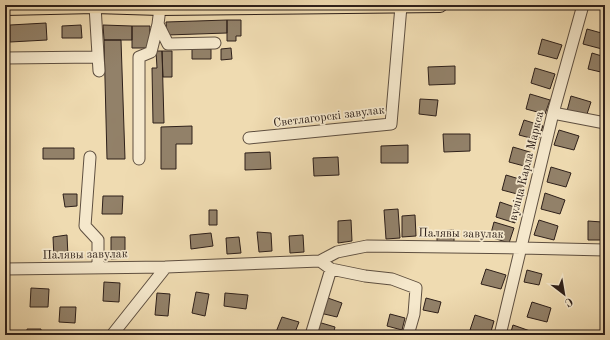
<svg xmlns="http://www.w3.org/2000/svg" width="610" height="340" viewBox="0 0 610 340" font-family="'Old Standard TT',serif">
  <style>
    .building { fill: #928169; stroke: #2e201a }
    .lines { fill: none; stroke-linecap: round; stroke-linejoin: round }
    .minor-casing { stroke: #5e4f40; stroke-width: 13 }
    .major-casing { stroke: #2e201a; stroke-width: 16 }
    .minor { stroke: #f5e8cc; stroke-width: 11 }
    .major { stroke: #efdbb1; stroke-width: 14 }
    .labels { text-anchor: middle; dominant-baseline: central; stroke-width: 3.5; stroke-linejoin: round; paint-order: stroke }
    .street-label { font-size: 12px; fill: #2e201a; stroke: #f5e8cc }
  </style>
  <rect width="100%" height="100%" fill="#efdbb1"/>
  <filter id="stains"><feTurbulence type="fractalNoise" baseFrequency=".005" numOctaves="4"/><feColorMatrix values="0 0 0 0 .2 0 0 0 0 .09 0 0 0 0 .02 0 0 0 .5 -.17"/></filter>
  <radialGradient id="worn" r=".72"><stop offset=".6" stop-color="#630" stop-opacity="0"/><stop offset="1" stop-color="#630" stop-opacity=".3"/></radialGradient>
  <path class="building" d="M227 20H241V36H236V41H227Z
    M227 20V33L167 35 166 22Z
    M46 23 47 40 10 42V25Z
    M81 25 82 38H62V26Z
    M103 25 132 26V40H104Z
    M132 26H150L149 48H132Z
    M587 29 605 34V42L602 49 583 44Z
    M542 39 562 45 557 59 538 54Z
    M104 40H121L125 159H107Z
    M192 48 211 49V59H192Z
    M231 48 232 59 221 60V49Z
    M156 51H162L164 123H153L152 68H157Z
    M162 51H172V77H163Z
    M592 53 605 57V73L588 69Z
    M455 66V84L429 85 428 67Z
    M535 68 555 74 550 89 531 83Z
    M530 94 550 100 545 114 526 109Z
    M571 96 591 102 586 117 567 111Z
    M420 99 438 100 436 116 419 114Z
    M524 120 543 126 538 140 519 135Z
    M192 126V144H176V169H161V127Z
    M559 130 579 136 574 150 554 145Z
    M443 134H470V151L444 152Z
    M408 145V163H381V146Z
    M513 147 533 153 528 167 509 162Z
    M43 148H74V159H43Z
    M270 152 271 169 245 170V153Z
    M338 157 339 175 314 176 313 158Z
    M551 167 571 173 566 187 547 182Z
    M506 175 526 181 521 195 502 190Z
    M545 193 565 200 560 214 541 209Z
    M63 194H77V206L65 207Z
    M103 196H123L122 214H102Z
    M500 202 520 209 515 223 496 217Z
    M398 209 400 238 386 239 384 210Z
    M209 210H217V225H209Z
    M415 215 416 236 402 237V216Z
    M351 220 352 241 338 243V221Z
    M539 220 558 226 554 240 534 235Z
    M588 221 602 222V240H588Z
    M494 222 514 228 509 243 490 237Z
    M454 230V244H437V231Z
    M257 232 271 233 272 251 259 252Z
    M211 233 213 246 191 249 190 235Z
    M67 235 68 257 54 258 53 237Z
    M303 235 304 252 290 253 289 236Z
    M111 237H125V258L111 259Z
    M239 237 241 253 227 254 226 238Z
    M486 269 506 275 501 289 481 284Z
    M527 270 542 274 539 285 524 282Z
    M104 282 120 283 119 302 103 301Z
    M31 288 49 289 48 307H30Z
    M196 292 209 294 205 316 192 313Z
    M157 293 170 294 168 316 155 315Z
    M225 293 248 295 246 309 224 306Z
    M325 297 342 303 337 317 320 313Z
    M426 298 441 302 438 313 423 310Z
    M532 302 551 308 547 322 527 317Z
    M60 307H76L75 323 59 322Z
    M390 314 405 318 402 330 387 326Z
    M475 315 494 321 490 335 470 330Z
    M282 317 299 322 294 335H287L276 332Z
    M318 322 335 327 333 335H314Z
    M513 325 533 332 532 335H510Z
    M27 329H41V335H27Z"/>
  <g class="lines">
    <defs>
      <path id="minor" d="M95 6 99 71
        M158 24 168 44 215 43
        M5 58 98 57
        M553 113 605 123
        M249 138 391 124 401 6
        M90 157 85 226 98 240V268
        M139 159V57L151 52 158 24 160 8
        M320 261 337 252 367 246 521 248 605 250
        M5 269 166 267 320 261 331 269
        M112 335 166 267
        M311 335 331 269 365 276 392 279 416 288 414 314 408 335
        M500 335 553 113 583 5"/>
      <path id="major" d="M5 8 95 6 160 8 440 5"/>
    </defs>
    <use href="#minor" class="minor-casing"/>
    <use href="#major" class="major-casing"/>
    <use href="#minor" class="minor"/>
    <use href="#major" class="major"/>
  </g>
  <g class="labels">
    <g class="street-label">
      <text transform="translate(329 117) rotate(-7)">Светлагорскі завулак</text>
      <text transform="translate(527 166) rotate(-76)">вуліца Карла Маркса</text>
      <text transform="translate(461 234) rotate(1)">Палявы завулак</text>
      <text transform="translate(85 255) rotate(-1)">Палявы завулак</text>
    </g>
  </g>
  <rect width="610" height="340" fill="none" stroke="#efdbb1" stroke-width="20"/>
  <rect x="6" y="6" width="598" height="328" fill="none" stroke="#2e201a" stroke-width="2"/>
  <rect x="10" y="10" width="590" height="320" fill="none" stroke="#2e201a"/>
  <g transform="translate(564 294) rotate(149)" stroke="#f5e8cc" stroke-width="3" paint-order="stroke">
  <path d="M0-3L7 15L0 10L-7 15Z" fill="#2e201a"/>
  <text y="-6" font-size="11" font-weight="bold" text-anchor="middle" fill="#2e201a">С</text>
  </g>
  <rect width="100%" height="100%" filter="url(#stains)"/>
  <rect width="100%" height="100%" fill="url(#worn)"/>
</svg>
